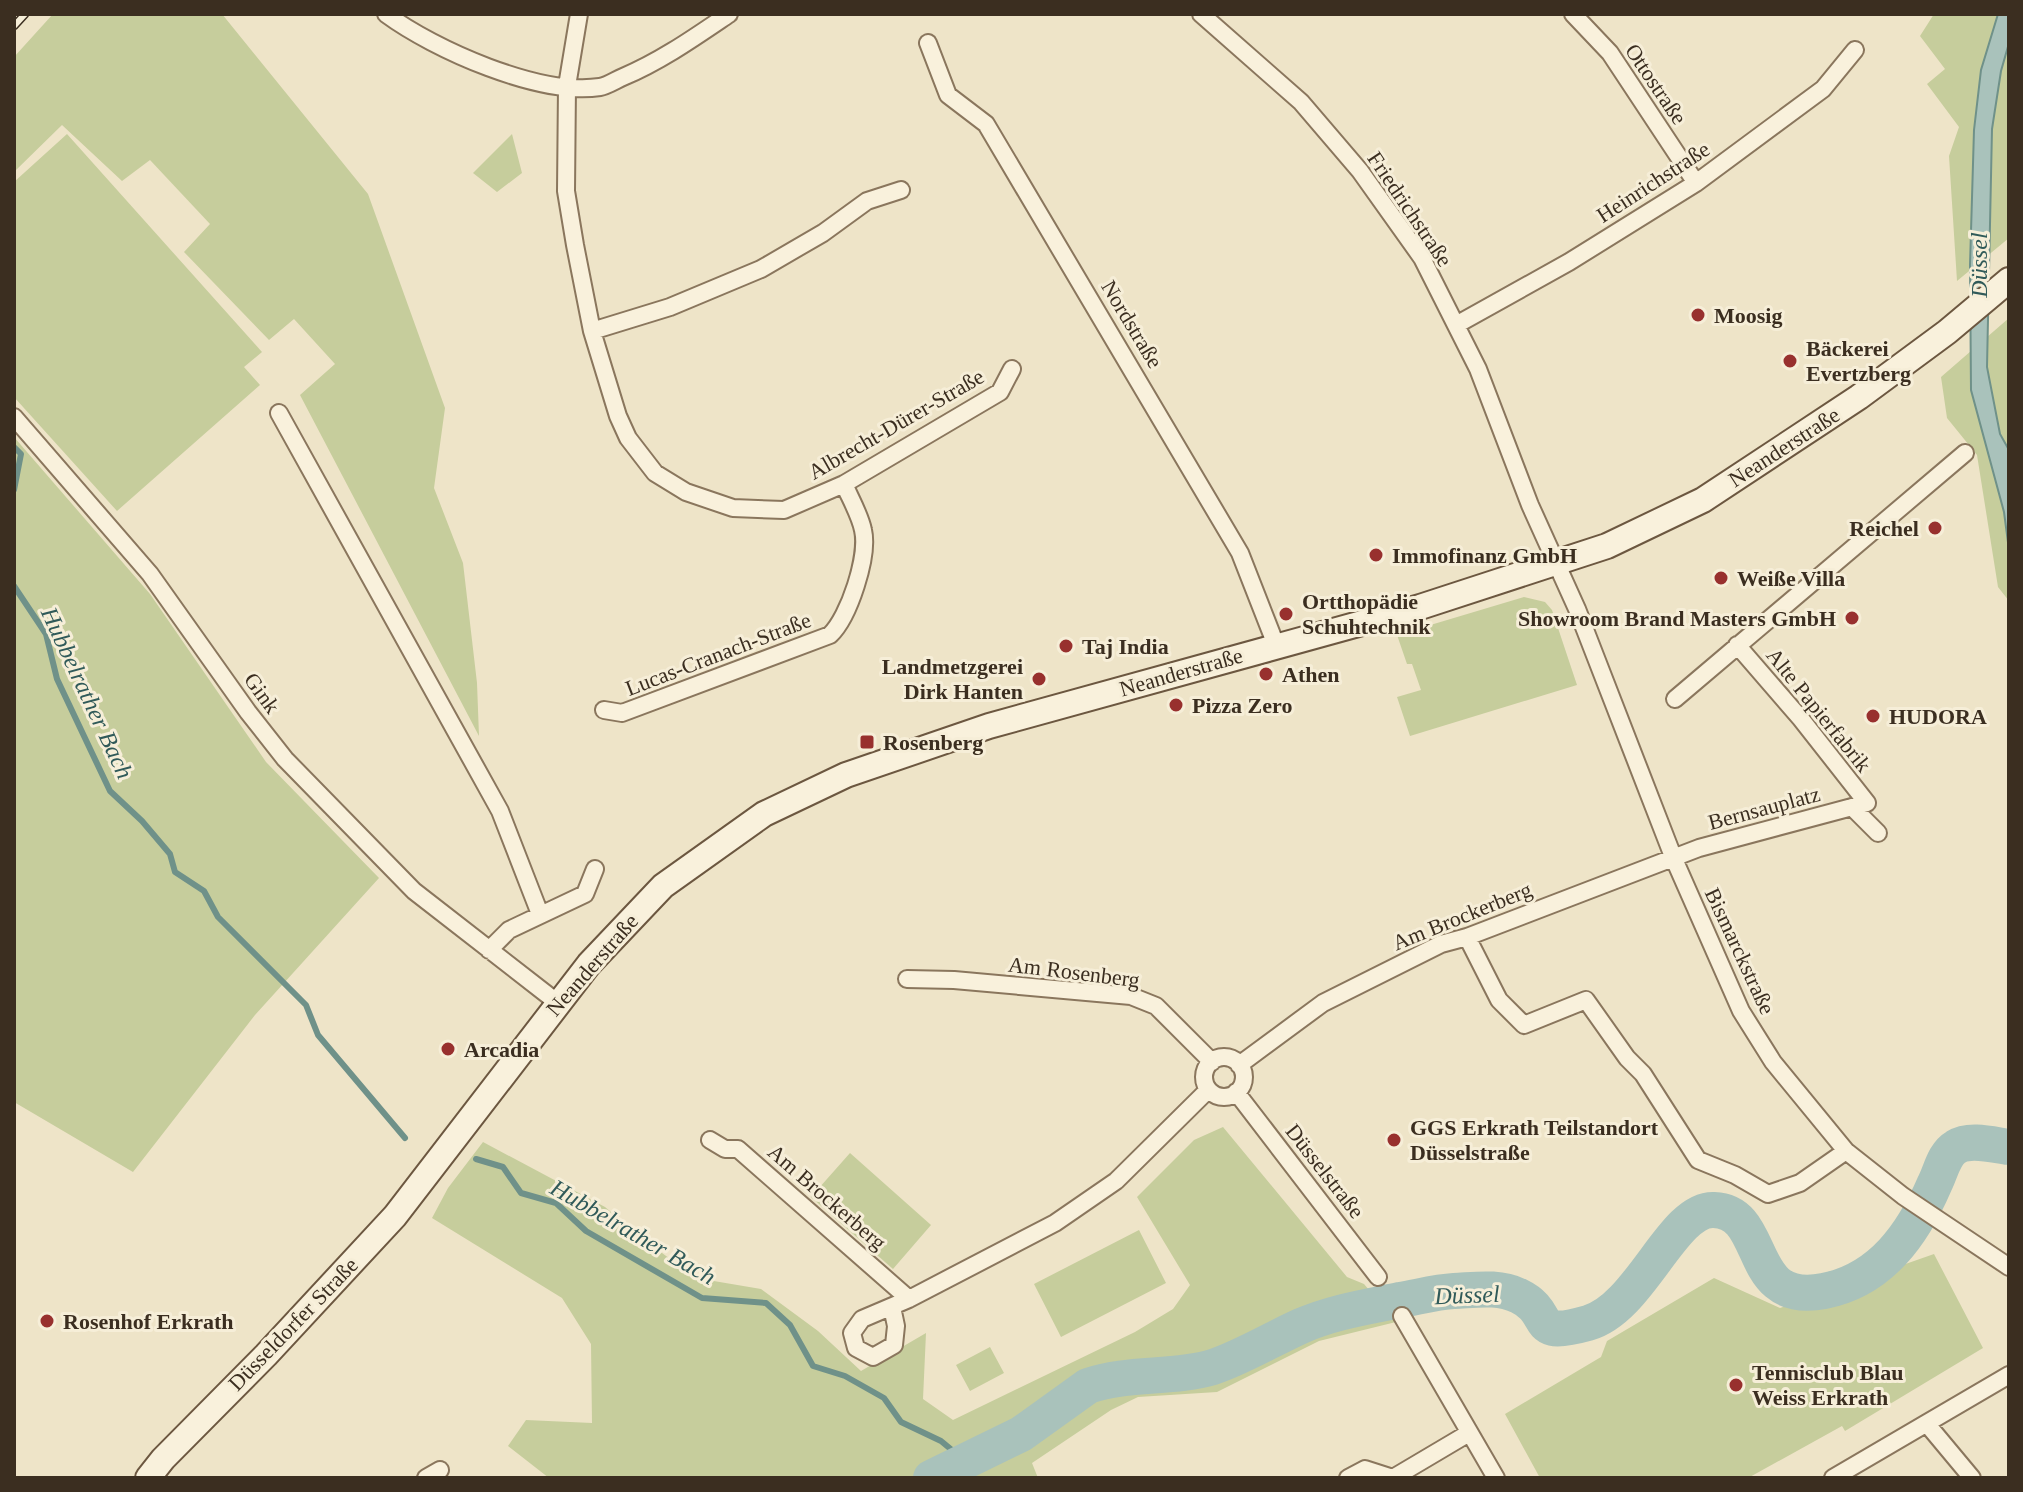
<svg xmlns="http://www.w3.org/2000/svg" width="2023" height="1492" viewBox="0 0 2023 1492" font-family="Georgia,serif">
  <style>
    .green { fill: #c6cd9c }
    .water { fill: #a9c2bb; stroke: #6f9189; stroke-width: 2 }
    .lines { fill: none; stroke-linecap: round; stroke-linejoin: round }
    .stream { stroke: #6f9189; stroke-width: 6 }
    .river { stroke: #a9c2bb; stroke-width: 36 }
    .minor-casing { stroke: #8a765d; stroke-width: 20 }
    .secondary-casing { stroke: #6c5740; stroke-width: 28 }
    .minor { stroke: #f9f1dc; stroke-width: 16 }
    .secondary { stroke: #f9f1dc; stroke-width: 24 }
    .rail-casing { stroke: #3b2e20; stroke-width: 9 }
    .rail { stroke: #f6eed8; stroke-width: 6; stroke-dasharray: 18; stroke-linecap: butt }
    .poi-dot { fill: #98302e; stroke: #f6eed8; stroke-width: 3 }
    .labels { text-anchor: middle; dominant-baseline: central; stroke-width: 6; stroke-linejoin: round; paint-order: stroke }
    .street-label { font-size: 22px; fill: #3b2e20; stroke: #f6eed8 }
    .poi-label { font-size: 22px; font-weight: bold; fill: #3b2e20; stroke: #f6eed8; text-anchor: start }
    .water-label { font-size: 24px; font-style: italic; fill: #305a59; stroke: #f6eed8 }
  </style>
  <rect width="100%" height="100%" fill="#eee4c8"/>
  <path class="green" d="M53 14H222L368 194 445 408 434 488 463 563 477 683 479 736 300 395 335 364 294 319 269 340 184 252 210 224 150 160 122 181 62 125 14 172V57Z
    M1934 14H2009V238L1957 281 1949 156 1959 127 1927 84 1945 69 1920 36Z
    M67 134 262 352 244 367 260 385 117 511 14 397V182Z
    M512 134 522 173 497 192 473 173Z
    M2009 318V601L1998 587 1977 455 1947 418 1941 377Z
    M14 437 150 594 266 762 379 878 255 1015 133 1172 14 1102Z
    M1524 597 1545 602 1552 610 1577 685 1410 736 1397 697 1421 690 1412 664H1407L1397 635Z
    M1223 1127 1347 1277 1364 1284 1396 1322 1319 1341 1217 1392 1138 1397 1111 1410 1032 1463 1038 1478H549L508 1446 526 1420 592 1423 591 1344 562 1298 432 1218 448 1188 483 1142 605 1207 643 1239 696 1278 761 1289 818 1331 861 1371 926 1333 923 1399 953 1420 1135 1332 1173 1309 1190 1285 1137 1197 1194 1140Z
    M850 1153 931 1225 893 1269 811 1197Z
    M1139 1230 1166 1283 1061 1337 1034 1284Z
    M1934 1254 1983 1348 1845 1431 1842 1426 1748 1478H1540L1505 1414 1601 1357 1607 1341 1714 1278 1780 1308Z
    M990 1347 1004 1373 970 1391 956 1365Z"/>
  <path class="water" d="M1998 14H2009V43L2001 71 1992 129 1987 367 2000 434 2009 450V550L2004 512 1971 390 1970 265 1974 130 1981 70Z"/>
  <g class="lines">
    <path class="stream" d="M14 447 21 454 14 490
      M14 586 46 634 57 679 110 791 142 821 170 854 175 872 204 891 218 917 306 1005 318 1035 405 1138
      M476 1159 503 1167 521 1193 556 1203 586 1231 702 1298 766 1303 790 1325 813 1366 845 1376 884 1398 901 1422 941 1441 964 1460"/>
    <path class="river" d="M931 1478 1021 1434 1088 1386C1128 1372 1173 1379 1213 1367 1243 1357 1272 1339 1301 1326 1333 1312 1366 1307 1400 1300 1418 1297 1436 1292 1454 1291 1476 1290 1498 1286 1519 1296 1556 1314 1527 1340 1588 1323 1641 1308 1672 1208 1714 1210 1770 1212 1743 1307 1824 1291 1881 1280 1913 1234 1935 1183 1941 1171 1944 1154 1956 1147 1970 1138 1994 1145 2009 1147"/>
    <defs>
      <path id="minor" d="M386 14C435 50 539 96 600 87 607 86 616 80 623 77 661 61 695 37 729 14
        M579 14 567 86 566 191 575 245 592 331 618 416 628 438 655 473 686 492 733 508 784 510 844 484 1000 392 1012 369
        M1201 14 1301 102 1360 171 1422 258 1478 369 1530 505 1577 609 1674 859 1741 1011 1773 1062 1846 1151 1903 1196 2009 1267
        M1573 14 1610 53 1696 183
        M928 43 948 95 986 124 1240 553 1276 645
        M1456 325 1569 262 1696 183 1823 89 1855 50
        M592 331 670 307 761 269 823 233 867 201 901 190
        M279 413 500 811 540 914
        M14 417 150 574 248 712 285 759 414 891 558 1003
        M1675 699 1965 453
        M604 710 622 713 830 635C849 617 869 556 863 530 860 515 850 498 844 484
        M1852 807 1878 833
        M1467 937 1499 1000 1524 1025 1586 1000 1627 1058 1643 1074 1698 1160 1735 1175 1768 1194 1800 1183 1846 1151
        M489 950 509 930 585 894 595 869
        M907 979 954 980 1131 996 1156 1006 1212 1062
        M1204 1077a20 20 0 1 1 40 0a20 20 0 1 1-40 0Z
        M1239 1065 1323 1003 1441 944 1467 937 1699 848 1867 803 1801 719 1737 645
        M1236 1092 1378 1277
        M710 1140 725 1149H738L909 1299
        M892 1307 896 1326 894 1345 873 1357 856 1348 852 1333 862 1319 909 1299 1055 1223 1116 1181 1208 1090
        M1402 1316 1496 1478
        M1927 1424 1972 1478
        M426 1478 440 1470
        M1348 1478 1365 1469 1393 1478 1469 1433
        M1833 1478 2009 1375"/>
      <path id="secondary" d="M148 1478 163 1459 266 1355 395 1216 589 964 663 886 764 814 846 775 989 726 1420 607 1607 546 1703 500 1859 397 1947 332 2009 280"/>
    </defs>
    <use href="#minor" class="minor-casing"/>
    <use href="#secondary" class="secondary-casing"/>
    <use href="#minor" class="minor"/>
    <use href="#secondary" class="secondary"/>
    <defs>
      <path id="rail" d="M14 26 25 14"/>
    </defs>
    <use href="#rail" class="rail-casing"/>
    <use href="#rail" class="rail"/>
  </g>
  <g class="poi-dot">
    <circle cx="1698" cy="315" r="8"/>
    <circle cx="1790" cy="361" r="8"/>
    <circle cx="1935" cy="528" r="8"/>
    <circle cx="1376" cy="555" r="8"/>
    <circle cx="1721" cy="578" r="8"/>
    <circle cx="1286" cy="614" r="8"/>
    <circle cx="1852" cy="618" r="8"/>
    <circle cx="1066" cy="646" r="8"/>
    <circle cx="1266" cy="674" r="8"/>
    <circle cx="1039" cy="679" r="8"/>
    <circle cx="1176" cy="705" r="8"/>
    <circle cx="1873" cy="716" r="8"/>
    <rect x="859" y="734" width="16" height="16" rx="4"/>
    <circle cx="448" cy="1049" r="8"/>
    <circle cx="1394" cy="1140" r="8"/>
    <circle cx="47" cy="1321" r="8"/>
    <circle cx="1736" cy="1385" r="8"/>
  </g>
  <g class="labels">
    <g class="street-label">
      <text transform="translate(1656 84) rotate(56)">Ottostraße</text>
      <text transform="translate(1653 182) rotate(-33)">Heinrichstraße</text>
      <text transform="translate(1410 209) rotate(56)">Friedrichstraße</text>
      <text transform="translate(1132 324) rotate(59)">Nordstraße</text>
      <text transform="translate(896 424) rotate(-30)">Albrecht-Dürer-Straße</text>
      <text transform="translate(1784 447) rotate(-33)">Neanderstraße</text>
      <text transform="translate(718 654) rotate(-21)">Lucas-Cranach-Straße</text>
      <text transform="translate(1181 672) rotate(-16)">Neanderstraße</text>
      <text transform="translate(262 693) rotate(54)">Gink</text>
      <text transform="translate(1819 710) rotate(51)">Alte Papierfabrik</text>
      <text transform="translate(1764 808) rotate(-15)">Bernsauplatz</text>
      <text transform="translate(1462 916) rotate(-22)">Am Brockerberg</text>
      <text transform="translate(1740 951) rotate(65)">Bismarckstraße</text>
      <text transform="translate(592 965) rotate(-49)">Neanderstraße</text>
      <text transform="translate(1074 972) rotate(7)">Am Rosenberg</text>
      <text transform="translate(1325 1171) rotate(52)">Düsselstraße</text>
      <text transform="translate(827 1197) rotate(41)">Am Brockerberg</text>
      <text transform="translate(293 1324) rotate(-46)">Düsseldorfer Straße</text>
    </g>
    <g class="poi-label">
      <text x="1714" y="315">Moosig</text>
      <text x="1806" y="348">Bäckerei<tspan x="1806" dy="25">Evertzberg</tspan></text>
      <text x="1919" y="528" text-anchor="end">Reichel</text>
      <text x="1392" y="555">Immofinanz GmbH</text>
      <text x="1737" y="578">Weiße Villa</text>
      <text x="1302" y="601">Ortthopädie<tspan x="1302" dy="25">Schuhtechnik</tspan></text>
      <text x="1836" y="618" text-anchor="end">Showroom Brand Masters GmbH</text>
      <text x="1082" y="646">Taj India</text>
      <text x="1023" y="666" text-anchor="end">Landmetzgerei<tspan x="1023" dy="25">Dirk Hanten</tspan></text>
      <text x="1282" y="674">Athen</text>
      <text x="1192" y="705">Pizza Zero</text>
      <text x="1889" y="716">HUDORA</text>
      <text x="883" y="742">Rosenberg</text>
      <text x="464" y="1049">Arcadia</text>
      <text x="1410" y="1127">GGS Erkrath Teilstandort<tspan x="1410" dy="25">Düsselstraße</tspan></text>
      <text x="63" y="1321">Rosenhof Erkrath</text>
      <text x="1752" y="1372">Tennisclub Blau<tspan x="1752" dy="25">Weiss Erkrath</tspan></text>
    </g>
    <g class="water-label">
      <text transform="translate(1979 265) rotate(-90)">Düssel</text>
      <text transform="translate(87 693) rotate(65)">Hubbelrather Bach</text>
      <text transform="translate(633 1232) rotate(30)">Hubbelrather Bach</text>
      <text transform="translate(1467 1295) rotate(-2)">Düssel</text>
    </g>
  </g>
  <rect width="2023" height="1492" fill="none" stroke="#3b2e20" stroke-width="32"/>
</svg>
